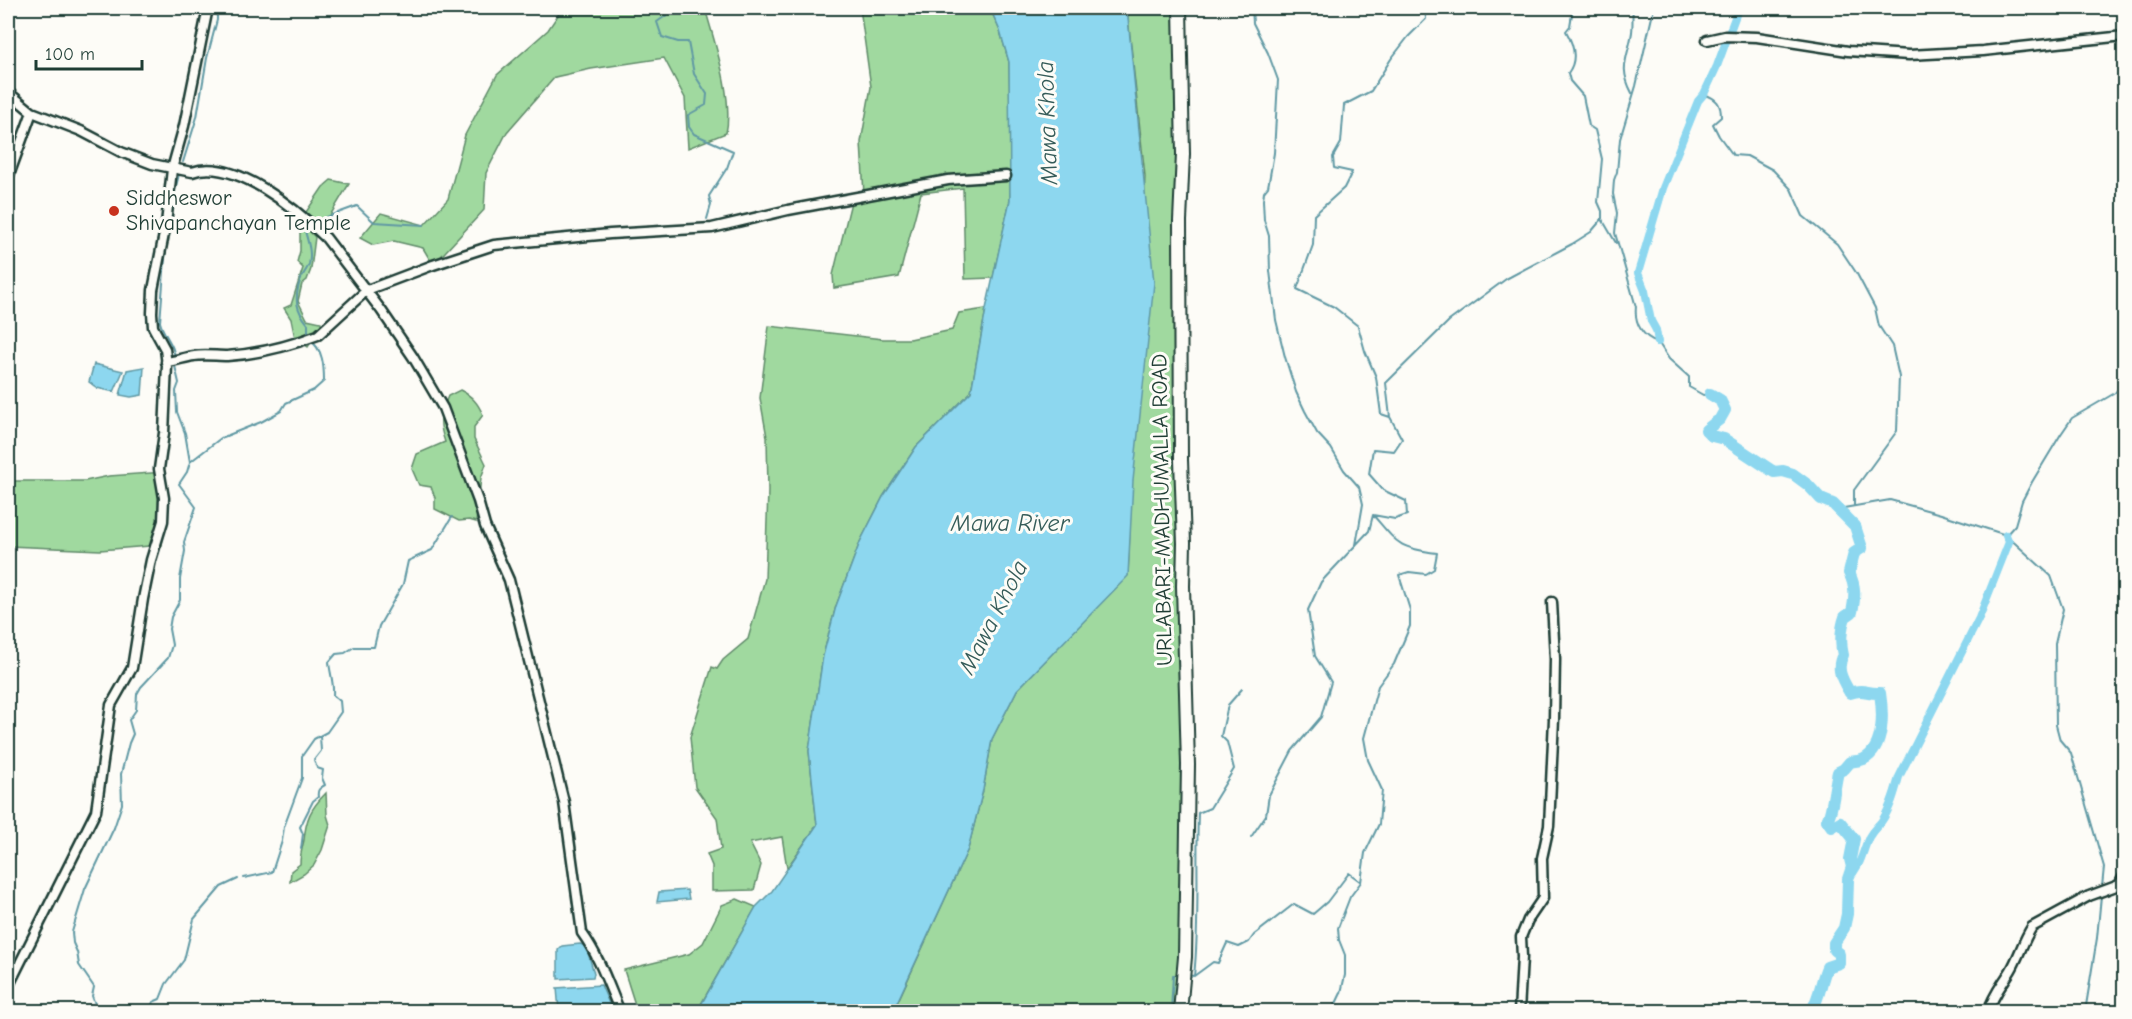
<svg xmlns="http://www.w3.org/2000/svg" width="2132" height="1019" viewBox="0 0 2132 1019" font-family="'Comic Neue',sans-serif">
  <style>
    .green { fill: #a0d99f; stroke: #608b6a; stroke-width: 1.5 }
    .water { fill: #8dd7ef; stroke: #6199a4; stroke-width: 1.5 }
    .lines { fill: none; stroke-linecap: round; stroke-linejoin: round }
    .stream { stroke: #6199a4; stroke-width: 2 }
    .canal { stroke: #8dd7ef; stroke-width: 8 }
    .river { stroke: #8dd7ef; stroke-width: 12 }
    .minor-casing { stroke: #1f3d34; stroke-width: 13 }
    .secondary-casing { stroke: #1f3d34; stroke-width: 16 }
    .minor { stroke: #fdfcf7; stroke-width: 8 }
    .secondary { stroke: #fdfcf7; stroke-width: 12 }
    .poi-dot { fill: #c8321e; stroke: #fdfcf7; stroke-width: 2 }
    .labels { text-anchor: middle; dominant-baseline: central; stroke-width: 6; stroke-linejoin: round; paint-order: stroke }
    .poi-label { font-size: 22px; fill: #1f3d34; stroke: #fdfcf7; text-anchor: start }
    .street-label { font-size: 22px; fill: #1f3d34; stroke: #fdfcf7 }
    .water-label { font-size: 24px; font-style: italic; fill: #355c59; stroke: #fdfcf7 }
  </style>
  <rect width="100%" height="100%" fill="#fdfcf7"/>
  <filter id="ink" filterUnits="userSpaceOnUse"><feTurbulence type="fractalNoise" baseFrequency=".0167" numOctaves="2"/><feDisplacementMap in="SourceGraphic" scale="12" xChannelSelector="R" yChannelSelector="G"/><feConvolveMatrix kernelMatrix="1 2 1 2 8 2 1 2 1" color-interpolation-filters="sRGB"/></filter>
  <g filter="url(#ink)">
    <path class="green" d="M573 8H705C714 41 734 99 726 133L688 148 685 98 664 58 591 69 555 77 507 132 486 173 484 210 433 265 423 248 394 241 373 245 360 238 381 213 424 225 448 199 465 135 497 75 548 30 560 12 572 11Z
      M860 8H990L1000 31 1009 62 1011 158 1010 200 993 278 965 279 963 188 921 193 899 277 834 288 833 275 852 198 864 195 861 142 871 87Z
      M1127 8H1180L1184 631 1180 1011 893 1012 968 849 983 790 992 739 1017 690 1128 575 1145 176Z
      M331 180 349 184 322 229 304 215 323 187Z
      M300 222 315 237 311 269 307 280 302 284 298 301 307 319 321 322V335L311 342 308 347 295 338 291 319 284 308 291 305 303 268 297 262 300 251Z
      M986 309 971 392 916 447 883 497 860 542 836 606 823 656 809 751 817 825 787 868 782 837 750 843 761 865 754 890 712 891V866L707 854 721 849 717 818 695 787 690 737 712 667 717 669 723 660 748 639 765 579 768 491 767 437 760 398 769 326 883 339H910L952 330 959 313Z
      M460 390C472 396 478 403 483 415L474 427V439L486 464 481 478 476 522 469 520 459 521 435 509V498L431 487 419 485 412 469 417 454 445 442C438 422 440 415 448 396Z
      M165 472 166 513 162 545 100 550 8 546V481H85L109 476Z
      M326 793 327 815 330 825 322 850 314 865 304 874 290 882 291 871 300 864C300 855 302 849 304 840 306 819 310 809 326 793Z
      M737 899 756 907 697 1011H637L624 970 689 954 703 943 722 905Z"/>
    <path class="water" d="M990 8H1127L1154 283 1133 481 1128 576 1017 690 992 739 983 790 968 849 893 1011 697 1012 756 907 772 891 817 825 809 751 823 656 836 606 860 542 883 497 916 447 971 392 986 309 1010 200 1009 62 1000 31Z
      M94 364 123 371 114 392 97 388 89 382Z
      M144 367 142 395 131 397 120 395 127 370Z
      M687 890 689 899 657 902 659 892Z
      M580 944 586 946 594 973 593 977 558 979V950L562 946Z
      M601 985 611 1008 610 1011H559L557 988Z"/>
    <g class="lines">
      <path class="stream" d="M670 8 671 12 657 22 662 37 678 42H688L694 74 707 94 706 105 688 115 689 127 694 134 733 151 727 168 709 196 711 205 707 219
        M1252 8 1253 23 1268 53 1278 80 1274 153 1268 187 1264 192 1263 200 1264 220 1269 236 1270 271 1276 320 1285 357 1296 392 1305 411 1317 433 1331 448 1344 470 1359 487 1363 504 1356 545
        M1573 8 1570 26 1566 31C1574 45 1578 60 1568 73L1570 81 1583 96 1589 126 1595 130 1602 159 1598 202 1602 211V219L1616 243
        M1654 8 1636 86 1620 139 1617 172 1614 180 1613 194 1617 213 1615 233 1636 307C1634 323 1643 338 1658 342L1669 359 1689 377V387L1703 395 1710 394
        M1632 93C1618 66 1628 59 1632 32 1633 24 1632 16 1633 8
        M1704 94C1717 99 1721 103 1721 117L1713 124 1719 136 1733 155 1747 156 1773 170 1791 189 1803 216 1837 244 1857 274 1875 308 1879 326 1892 346 1899 377 1897 431 1854 490V506
        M183 162 197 117 207 58 217 20V8
        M173 199 179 174
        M313 222 357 206 374 222 424 225
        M166 246 160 322C163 335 175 345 175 359
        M308 333V324C296 310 294 299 300 281 302 275 307 270 309 264 312 253 308 242 305 231L308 225
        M1390 417 1386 383 1449 321 1506 279 1572 244 1591 232 1602 219
        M190 462 221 438 261 422 281 411 286 403 314 390 324 381C324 367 323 348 310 341
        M1838 509 1890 500 1941 514 2006 535 2051 576 2063 609 2055 644 2056 725 2060 740 2071 753 2104 867 2102 887
        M2006 535 2015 525 2022 501 2032 482 2061 434 2072 418 2115 393 2124 382
        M1251 837 1266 815 1269 795 1292 751 1321 717 1331 682 1315 656 1308 610 1321 582 1369 531 1373 515 1395 519 1407 515 1406 501 1383 490 1369 474 1373 449 1394 451 1402 439 1390 417 1381 414 1376 377 1365 351 1358 326 1334 307 1297 289 1313 245 1314 215 1344 188 1352 172 1334 168 1333 157 1341 143 1344 105 1371 91 1391 59 1408 37 1426 19 1425 8
        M301 849 303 834 300 827 313 801 318 797C317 790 319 788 325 785L322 778 323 770 317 768 314 760 321 751 320 736
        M244 878 272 872 282 841 284 827 302 778V756L314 739 327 732 341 712 340 701 333 695C334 683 330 673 329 662L336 654 345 653 354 647H374L379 626 403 584 408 561 432 550 452 517
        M1186 975 1194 976 1213 962 1218 963 1227 943 1239 947 1249 942 1254 935 1294 904 1313 914 1327 902 1349 873 1361 882
        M1194 976C1200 922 1196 868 1198 813L1210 808 1234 769 1227 742 1221 736 1228 705 1242 689
        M98 1012 92 996 94 987 79 965 77 952 73 943 72 932 85 889 114 828 122 804 121 774 129 743 133 734 129 720 136 710 137 694 141 687 168 658 172 645 169 629 171 617 180 600V579L185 551 184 542 196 507 179 484 187 472 190 462 185 433 177 412 176 391 179 383 175 366
        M149 1012 153 1002 160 999 166 984 184 960 194 919 221 887 238 879
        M1171 1012 1173 975H1178
        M1332 1012 1341 993 1345 975V955L1339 940 1338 928 1350 897 1361 882 1365 853 1379 824 1382 790 1368 760 1364 738 1378 686 1394 664 1410 626V610L1399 575 1409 572 1426 574 1434 569 1437 553C1398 548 1398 544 1373 515
        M2085 1012 2097 938 2101 896"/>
      <path class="canal" d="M1658 342 1656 330 1651 321 1645 291 1638 273 1663 188 1698 101 1704 94 1717 66 1737 12 1741 8
        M1848 879C1861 866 1862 853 1869 837 1873 830 1877 827 1881 822 1890 810 1895 792 1899 777L1979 618 2009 542 2006 535"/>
      <path class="river" d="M1710 394 1720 400 1725 410 1720 419 1706 430 1712 436 1724 439 1774 472 1783 471 1793 474 1808 485 1821 499 1833 504 1855 526 1862 548 1854 553 1849 573C1856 586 1855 598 1852 612L1845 617C1841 628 1840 644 1843 655 1835 669 1843 681 1850 693 1865 688 1866 694 1880 693 1883 712 1885 748 1864 759 1860 761 1854 761 1850 762L1844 769 1838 772C1835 783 1832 814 1827 820L1832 827 1840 822 1854 839 1850 859 1852 867 1848 879 1847 914 1844 928 1834 943V950L1839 954V963L1827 967C1820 984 1821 994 1811 1012"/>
      <defs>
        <path id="minor" d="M1707 40 1725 36 1757 37 1848 51 1909 55 1983 51 2124 36
          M8 92 32 112 81 131 121 152 152 164 192 172C235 157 297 210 326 238L381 310 413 357 443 408 478 501 485 526 509 580 564 802 582 933C600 958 608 984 620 1012
          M8 178 32 112
          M166 362C176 361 185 357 194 356 204 354 216 356 227 356 257 354 289 346 318 335L367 290 433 265 494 245 610 234 712 228 788 210 948 180 1006 176
          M8 987 96 811 111 705 132 668 143 599 151 560 163 521 164 498 159 469 164 433 167 365 165 349 153 327 152 313 153 290 166 224 172 169 184 126 208 8
          M1519 1012 1522 957 1521 937 1528 920 1543 898 1542 858 1549 826 1554 719 1555 659 1552 602
          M1988 1012C1993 995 2002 985 2011 970 2019 956 2023 941 2032 927L2089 896 2119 885 2124 876"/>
        <path id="secondary" d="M1180 8 1183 154 1180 221 1181 460 1184 543 1183 586 1188 765 1185 957 1180 1012"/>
      </defs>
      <use href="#minor" class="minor-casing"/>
      <use href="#secondary" class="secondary-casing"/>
      <use href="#minor" class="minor"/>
      <use href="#secondary" class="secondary"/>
    </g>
  </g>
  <circle class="poi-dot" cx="114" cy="211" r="6"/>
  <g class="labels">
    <g class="poi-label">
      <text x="126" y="198">Siddheswor<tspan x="126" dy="25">Shivapanchayan Temple</tspan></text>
    </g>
    <g class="street-label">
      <text transform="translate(1162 510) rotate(-91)">URLABARI-MADHUMALLA ROAD</text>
    </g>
    <g class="water-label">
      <text transform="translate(1047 123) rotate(-92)">Mawa Khola</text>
      <text x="1010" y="523">Mawa River</text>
      <text transform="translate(993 617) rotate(-63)">Mawa Khola</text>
    </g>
  </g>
  <rect width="2132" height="1019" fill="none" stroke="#fdfcf7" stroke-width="30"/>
  <rect x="15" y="15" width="2102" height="989" fill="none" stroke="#1f3d34" stroke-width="2" filter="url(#ink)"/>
  <path d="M36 60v9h106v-9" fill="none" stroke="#1f3d34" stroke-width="3"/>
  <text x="45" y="60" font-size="18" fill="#1f3d34" stroke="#fdfcf7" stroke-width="4.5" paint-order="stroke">100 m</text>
</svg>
